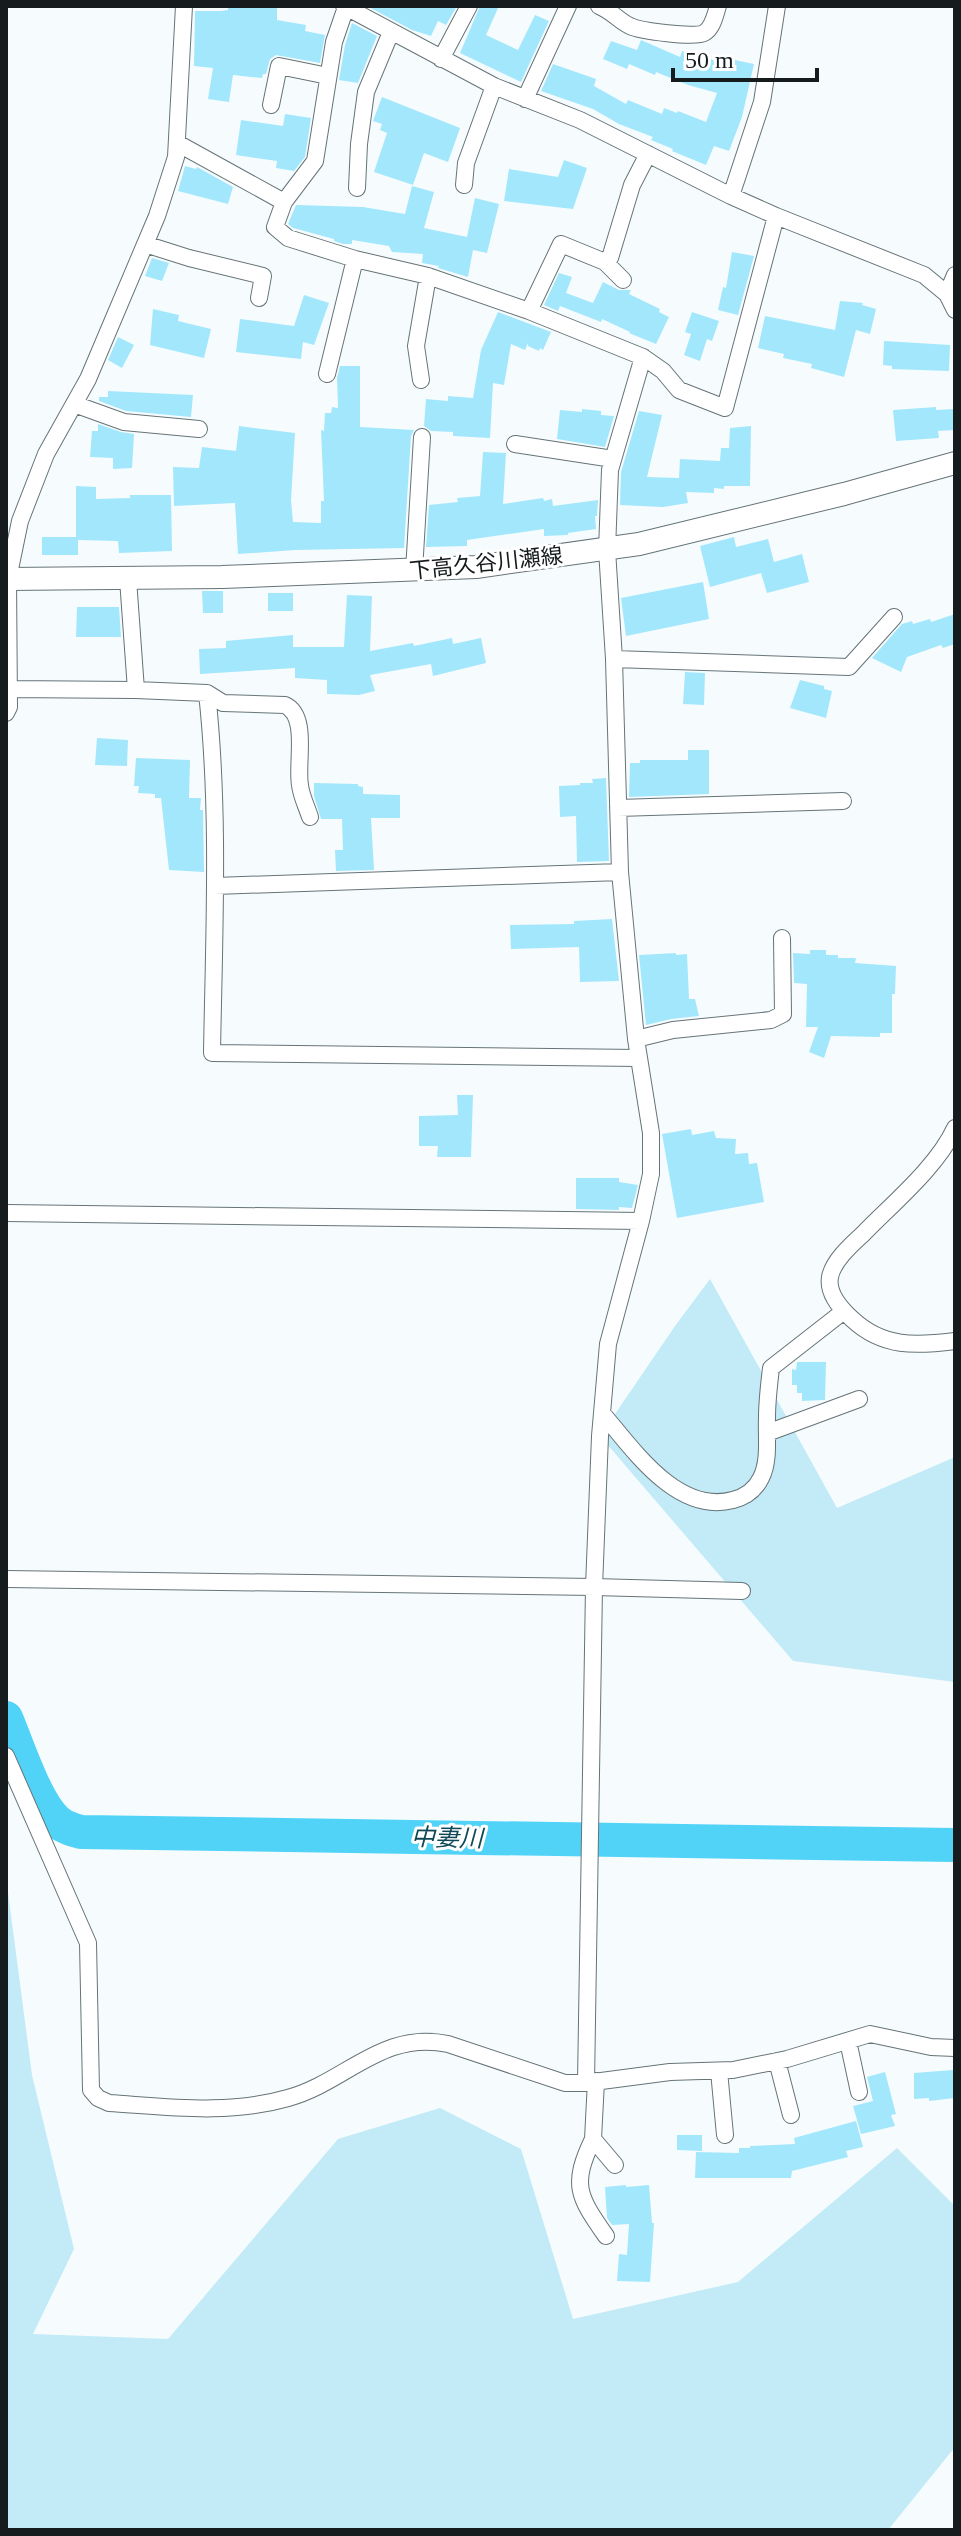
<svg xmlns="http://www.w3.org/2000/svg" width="961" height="2536" viewBox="0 0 961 2536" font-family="'Times New Roman','Noto Sans JP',serif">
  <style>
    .green { fill: #c2eaf7 }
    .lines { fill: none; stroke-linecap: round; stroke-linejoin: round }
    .river { stroke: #51d3f8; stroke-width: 34 }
    .building { fill: #a3e7fd }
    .minor-casing { stroke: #667377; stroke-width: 18 }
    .secondary-casing { stroke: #667377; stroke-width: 24 }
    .minor { stroke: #fff; stroke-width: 16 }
    .secondary { stroke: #fff; stroke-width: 22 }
    .labels { text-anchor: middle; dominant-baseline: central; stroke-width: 6; stroke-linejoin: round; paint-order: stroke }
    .street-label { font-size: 22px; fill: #161c1d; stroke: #fff }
    .water-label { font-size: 24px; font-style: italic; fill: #0f4857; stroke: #fff }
  </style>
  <rect width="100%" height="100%" fill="#f6fcfe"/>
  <path class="green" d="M710 1279 837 1508 955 1457V1682L793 1661 600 1436 675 1326Z
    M6 1877 32 2075 74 2249 33 2334 168 2339 338 2139 440 2108 521 2149 573 2319 738 2282 897 2148 955 2206V2447L888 2530H6Z"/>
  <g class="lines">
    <path class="river" d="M6 1718C18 1746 36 1804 58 1822 65 1828 73 1830 81 1832L955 1845"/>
  </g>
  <path class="building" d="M228 6H277V20L306 25 305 31 325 35 320 63 276 55 270 59 266 74H263L262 78 233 75 229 102 208 99 213 68 194 66 195 11H221L228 10Z
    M367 6H457L446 25 438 21 431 36 412 30Z
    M480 6H499L486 35 518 50 535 15 549 21 521 82 460 53Z
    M352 23 377 36 358 83 339 80 345 45Z
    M641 40 680 57 682 51 729 64 730 59 754 64 742 117 729 151 714 146 706 165 672 151 673 149 651 140 653 137 619 124 593 109 541 91 553 64 596 79 594 86 626 104 628 100 662 114 664 108 677 113 678 111 706 122 717 93 688 85 656 72 655 75 629 64 627 69 603 59 611 41 637 50Z
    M382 97 460 128 448 162 424 153 413 185 374 172 387 133 380 130 382 124 373 121Z
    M285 114 311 118 305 157 294 171 276 168 277 161 236 155 241 120 283 126Z
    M564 160 587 168 573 209 504 201 509 169 558 177Z
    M185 166 196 169 197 167 233 187 228 204 178 191Z
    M412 186 434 192 424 228 467 237 475 198 499 204 487 253 473 250 468 277 438 268 439 266 422 263 423 254 392 252 389 246 352 240V244H343L334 241V239L293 228 288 224 296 205 363 207 405 214Z
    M732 252 754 256 738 315 718 310 723 287 726 288Z
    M152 258 169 263 162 281 145 276Z
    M559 273 572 277 566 293 593 303 603 282 619 290H631L629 294 660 309 659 312 669 317 656 344 629 333 630 332 602 319 601 322 560 306 558 311 544 305Z
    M304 295 329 303 314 345 303 342 301 359 236 352 240 319 294 326Z
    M840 301 863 303 862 305 876 309 870 334 856 330 844 377 811 368 812 364 783 358 784 354 758 348 765 316 835 330Z
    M153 309 179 315 178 321 211 329 204 358 150 345Z
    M498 312 551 332 543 350 540 348 539 351 528 346V343L525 350 511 344 504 385 493 383 490 438 453 436V432L431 431 424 426 426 399 448 401V396L473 398 481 350Z
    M692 312 719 321 712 341 707 339 700 361 684 355 691 334 685 332Z
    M118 337 134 345 122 368 108 360Z
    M884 341 950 345 949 371 892 369V366L883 365Z
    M340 366H360V427L414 430 411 436 404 548 295 550 238 554 235 503 174 506 173 467 199 468 202 447 236 451 239 426 295 433 291 500 293 522 321 523V501H324L321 430 324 431 325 413H331L332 407 338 408 337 378Z
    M108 391 193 395 191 417 126 411 99 401V397H108Z
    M936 407V410L954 409 955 430 938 431 939 438 896 441 893 410Z
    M582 409 601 411V415L614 416 605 447 557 439 560 410 582 412Z
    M639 411 662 415 647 477 679 478 680 459 720 461 721 448H729L730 428 751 426 750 486H724V489L714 488V493L686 492 688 503 663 507 620 505 621 472Z
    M98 424 121 432 134 434 132 468 113 469V458L90 457 92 431H98Z
    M483 452 506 453 503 504 543 498 544 501 552 499 553 506 598 500 597 516H595L596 529 568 533V535L544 536V529L467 540V546L426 547 429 505 458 502 457 498 480 496Z
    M76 486 96 487V499L130 498V495H171L172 551 119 553 118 541 78 540V555H42V537H76Z
    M734 537 736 547 768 539 774 562 802 554 809 582 767 593 761 573 710 587 700 546Z
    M703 582 709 619 626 636 621 598Z
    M202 591H223V613H203Z
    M268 593H293V611H268Z
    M347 595 372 596 370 651 413 643 414 646 452 638 453 644 481 638 486 663 433 676 431 664 370 675 375 691 359 695 327 694V680L295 678V668L200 674 199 649 226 648V641L293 635V647H344Z
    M77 607H119L121 637H76Z
    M955 614V644L943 648 941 645 907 657 901 672 872 658 902 624 912 621 913 624 930 619 931 622Z
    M685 672 705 673 704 705 683 704Z
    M800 680 824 686V689L832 691 826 718 790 708Z
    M97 738 128 740 127 766 95 765Z
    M688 750H709V794L629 797 630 763H640V760H688Z
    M136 758 190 760 189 798H201L200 810H203L204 872 169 870 161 798H155V794L138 793 139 786H134Z
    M606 778 609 861 577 862 576 816 560 817 559 786 580 785V783H593L592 779Z
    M314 783 358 784V786L363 787V794L400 795V818H371L374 870 336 871 335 850H343L342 819H321L314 796Z
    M612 919 619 981 580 982 579 947 511 949 510 925 574 924V921Z
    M810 950H826V955H838V958H856L855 963 896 966 895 994H892V1033H880V1037L831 1036 824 1058 809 1052 818 1027H806L807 984 794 983 793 953 810 954Z
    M676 953V955L687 954 689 999H695L699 1016 671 1019 646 1025 639 955Z
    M457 1095H473L471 1157H437L438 1146H419V1116L458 1115Z
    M691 1129 692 1135 714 1131 716 1138 736 1139 735 1154 748 1153 749 1164 757 1163 764 1202 677 1218 662 1134Z
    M576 1178H619V1182L638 1185 632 1208 619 1207V1210L576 1209Z
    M797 1362H826L825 1400 802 1401V1393H797V1385H792V1369L796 1370Z
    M953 2070 955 2098 929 2101V2098L914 2099V2073Z
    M885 2072 896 2114 891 2115 895 2126 861 2134 853 2106 873 2101 867 2077Z
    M856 2121 863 2147 846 2151 848 2157 792 2171 791 2178H695L696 2152 739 2153V2148H750V2146L795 2144 794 2138Z
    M677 2135H702V2151L677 2150Z
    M626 2185V2187L649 2185 652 2223H654L650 2282 617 2281 619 2254 627 2255 629 2224 612 2225 607 2218 605 2187Z"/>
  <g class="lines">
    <defs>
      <path id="minor" d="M344 6 494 86 580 120 731 196 776 216 924 275 947 294 955 310
        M599 6C613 12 619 21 630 26 640 31 695 38 704 33 713 28 715 15 718 6
        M346 7 334 42 315 161 284 202 275 227 288 238 355 259 428 276 529 311 643 357 663 371 679 390 725 408 776 216
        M441 59 469 6
        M525 99 568 6
        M271 105 279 66 328 76
        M177 143 284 202
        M464 185 466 163 494 86
        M357 188 359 144 366 92 391 32
        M731 196 762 102 777 6
        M145 244 189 258 263 276 259 298
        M605 262 610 258 632 185 648 154
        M947 294 955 275
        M529 311 561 244 605 262 623 280
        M327 374 355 259
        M421 380 416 346 428 276
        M74 404 124 422 199 429
        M515 444 613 459
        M414 571 422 437
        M128 579 136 690
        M614 659 849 667 894 617
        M8 689 136 690 207 693 223 703 285 705C309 716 296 763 300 785 301 796 307 807 310 817
        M207 693C220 812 214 933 212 1053L639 1058
        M6 713 9 707 8 579 20 521 46 454 88 379 157 216 176 157 184 6
        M618 808 843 801
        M215 886 620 872
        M636 1039 673 1030 771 1020 783 1014 782 938
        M955 1128C937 1167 893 1203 863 1234 851 1245 833 1261 830 1277 827 1294 841 1309 852 1319 883 1348 916 1346 955 1341
        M6 1213 641 1221
        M602 1413C633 1449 677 1515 733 1500 745 1497 755 1490 761 1478 770 1460 766 1437 767 1417 767 1401 769 1385 771 1368L844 1311
        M767 1433 859 1399
        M6 1579 594 1587 742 1591
        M6 1756 88 1943 91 2090 98 2098 109 2103C170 2107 229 2115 288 2098 346 2082 382 2030 448 2044L565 2083H586L670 2072 733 2070 787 2059 870 2034 931 2047 955 2048
        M848 2041 859 2092
        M777 2061 791 2115
        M719 2071 725 2135
        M596 2081 593 2139 615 2165
        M586 2083 594 1587 600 1436 608 1344 641 1221 651 1174V1133L636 1039 620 872 614 659 607 550 610 470 643 357
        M593 2139C571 2185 578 2196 606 2236"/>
      <path id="secondary" d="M6 579 222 577 476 567 639 544 844 494 955 463"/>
    </defs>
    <use href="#minor" class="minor-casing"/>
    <use href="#secondary" class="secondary-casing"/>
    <use href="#minor" class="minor"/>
    <use href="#secondary" class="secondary"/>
  </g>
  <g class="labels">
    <g class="street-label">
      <text transform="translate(486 563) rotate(-6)">下高久谷川瀬線</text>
    </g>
    <g class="water-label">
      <text transform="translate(447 1838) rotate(1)">中妻川</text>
    </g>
  </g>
  <rect width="961" height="2536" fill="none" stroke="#161c1d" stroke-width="16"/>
  <path d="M673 68v12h144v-12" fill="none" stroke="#161c1d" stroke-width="4"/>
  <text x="685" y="68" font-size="24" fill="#161c1d" stroke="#ffffff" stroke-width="6" paint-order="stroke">50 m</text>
</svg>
